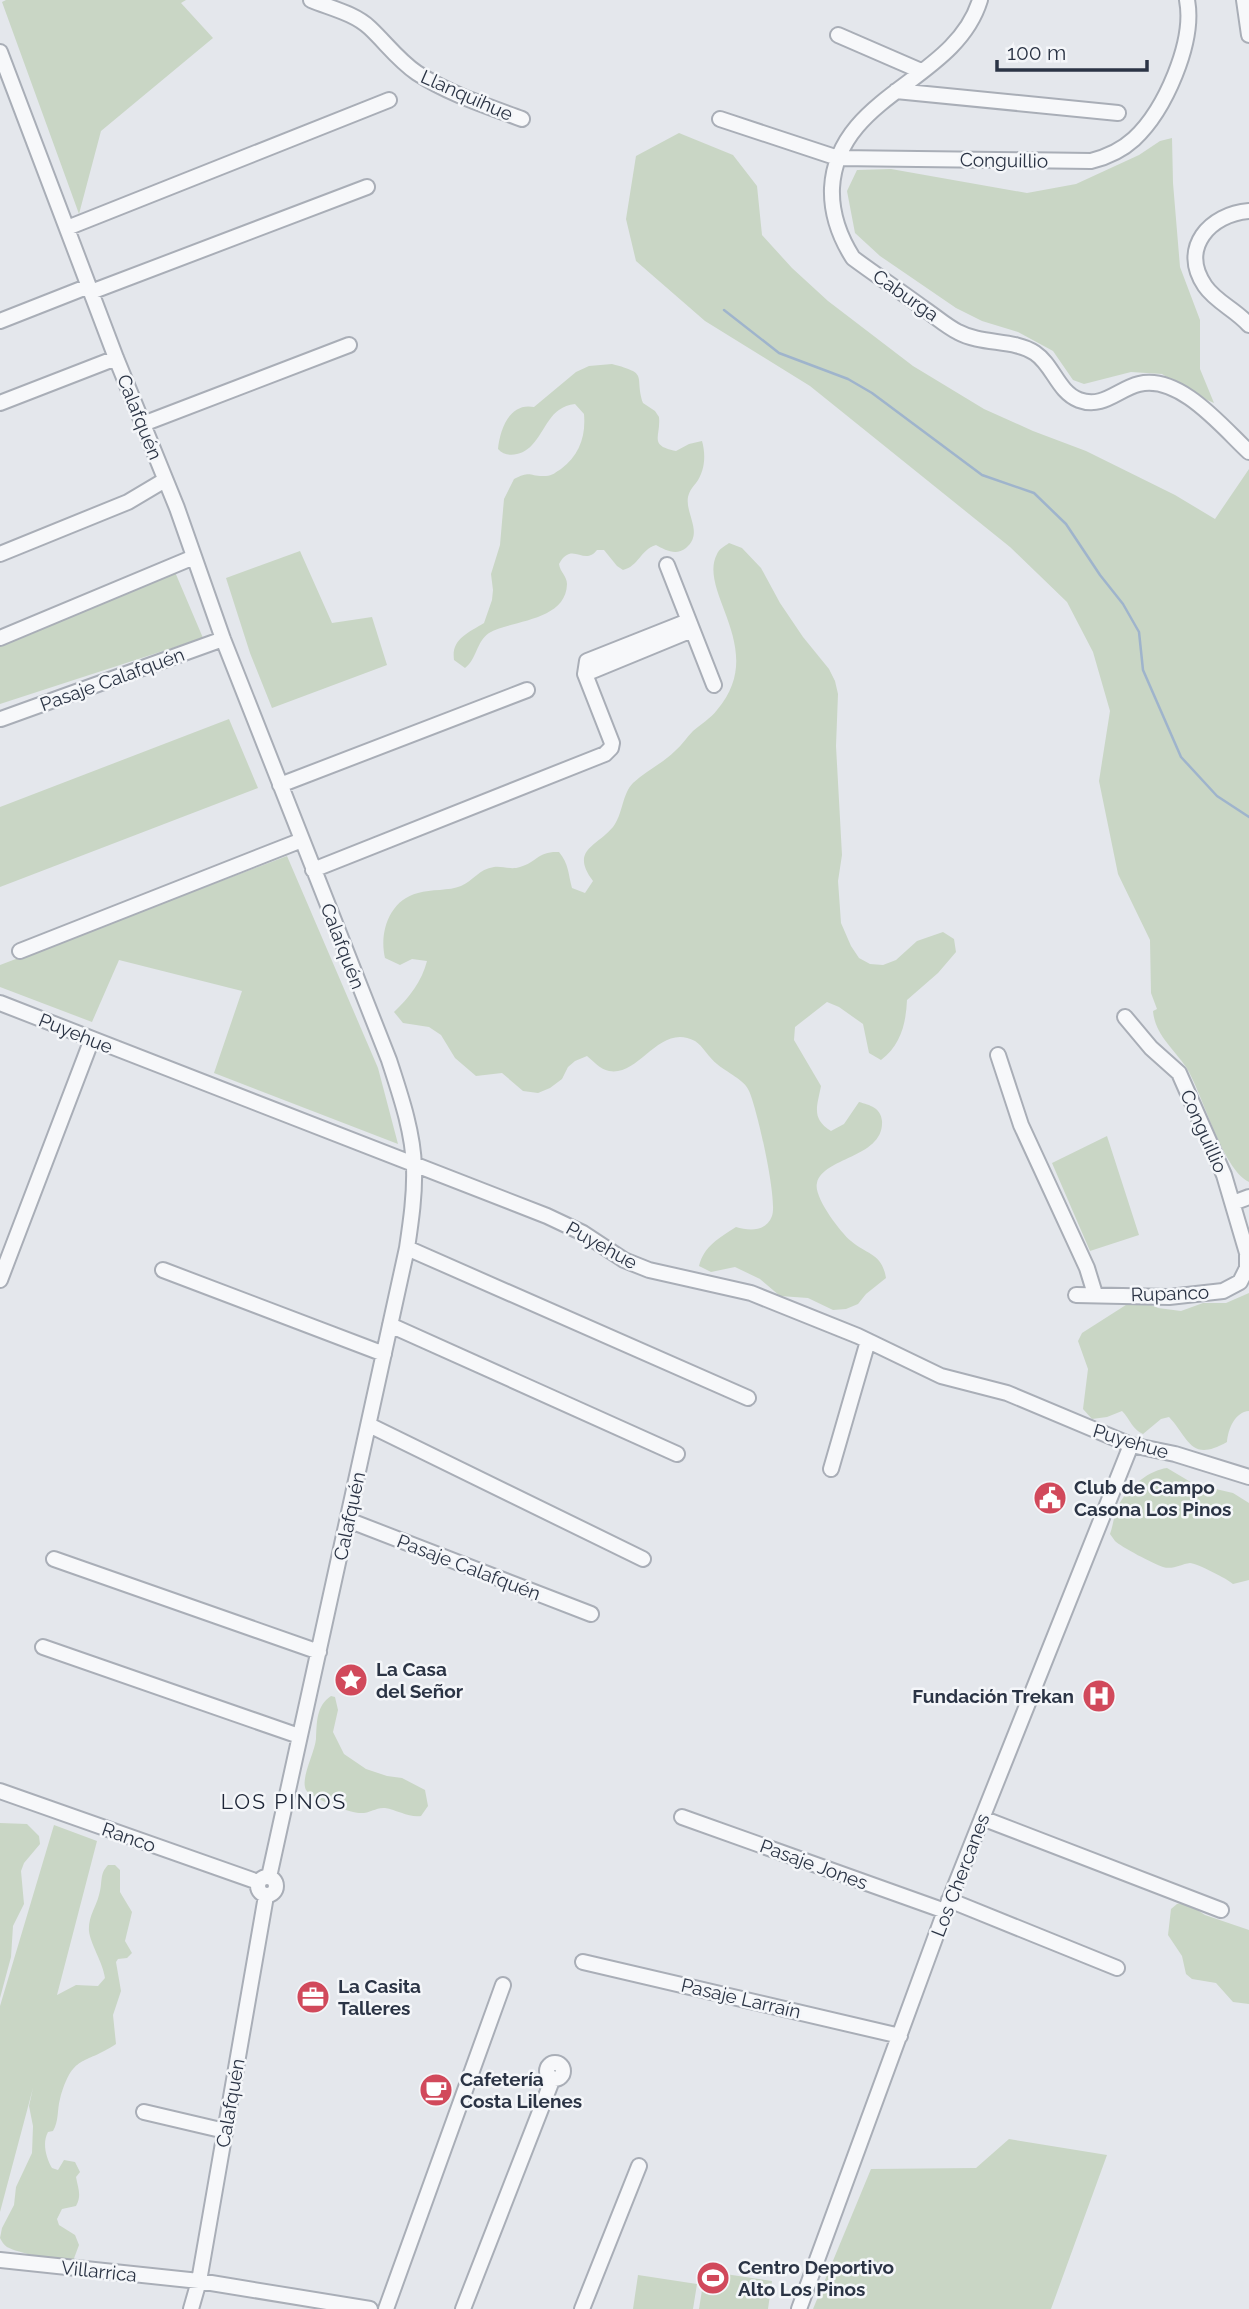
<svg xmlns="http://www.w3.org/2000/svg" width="1249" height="2309" viewBox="0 0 1249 2309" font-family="Raleway,sans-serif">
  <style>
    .green { fill: #c9d6c5 }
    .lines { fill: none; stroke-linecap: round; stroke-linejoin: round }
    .stream { stroke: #9fb4cc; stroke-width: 2.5 }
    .minor-casing { stroke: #a9aeb7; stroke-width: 18 }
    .minor { stroke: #f7f8fa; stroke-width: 14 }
    .labels { text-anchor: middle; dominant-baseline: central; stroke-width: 5; stroke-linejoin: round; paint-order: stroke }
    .street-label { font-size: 19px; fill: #2b3445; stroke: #f4f6f9 }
    .poi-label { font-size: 19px; font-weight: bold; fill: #2b3445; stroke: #f4f6f9; text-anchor: start }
    .neighbourhood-label { font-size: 21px; letter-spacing: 2px; fill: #1d2536; stroke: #f4f6f9 }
  </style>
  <rect width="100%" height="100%" fill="#e4e7ec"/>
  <path class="green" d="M6 0H186L181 3 213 38 101 131 79 214 2 2Z
    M679 133 733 155 757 186 762 235 792 268 828 301 913 366 984 409 1033 431 1086 451 1175 495 1215 519 1249 469V1182C1222 1169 1203 1094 1186 1067 1174 1049 1155 1035 1153 1011L1157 1009 1151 993 1150 940 1118 874 1099 781 1110 711 1093 652 1067 602 1010 547 810 386 705 321 636 261 626 219 636 156Z
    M1172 138 1173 183 1180 267 1200 320V369L1214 403 1196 395 1162 374 1131 372 1084 384 1073 380 1053 351 1018 332 982 321 956 308 880 256 855 233 847 191 857 170 891 169 1027 193 1076 184 1139 155 1160 141Z
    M612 364C650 374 634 375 643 403L655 411 659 417C661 437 648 445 676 451L689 444 702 441C706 455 705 471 696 483 692 488 690 490 688 497 685 514 704 533 686 548 676 556 665 550 656 545 640 550 639 566 623 570L617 566 604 550H597C584 567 572 540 559 564 560 572 567 576 567 584 566 622 510 620 489 633 476 642 477 659 465 668L454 660C451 639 468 633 484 623L492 600 493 590 491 574 500 545 504 499 514 479C532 470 529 477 546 476 552 476 556 472 561 469 579 455 586 437 584 414L575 404C549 407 546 431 532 445 523 455 507 459 498 449 500 429 510 402 534 407L576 372 589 366Z
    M729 543 742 548 761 568 780 603 803 637 829 669 835 681 838 694 836 746 842 855 838 881 841 923 851 946 859 958 870 964 883 965 896 960 917 941 943 932 954 939 956 952 938 973 907 1000C906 1023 901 1045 881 1060L869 1053 863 1024 839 1007 827 1002 795 1027 794 1040 821 1086C817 1107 811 1118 831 1131L844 1124 859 1102C870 1105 881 1108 882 1121 884 1158 823 1157 817 1183 813 1196 840 1232 851 1241 867 1255 882 1253 886 1278L866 1294 858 1304 846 1309 833 1310 808 1298 780 1296 760 1279 735 1267 711 1272 699 1266C704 1246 719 1238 736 1227 749 1231 766 1232 772 1216 778 1201 757 1108 749 1091 745 1080 726 1072 717 1064 709 1058 703 1046 695 1041 659 1022 640 1077 609 1071 600 1069 594 1062 587 1056L575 1061 568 1067 562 1079 550 1088 538 1093 523 1091 502 1073 476 1076 455 1058 441 1035 429 1027 403 1023 394 1012C409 998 422 981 427 961L412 959 400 965 385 958C379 933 389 900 418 893 431 889 449 891 461 886 473 881 479 869 494 867 503 866 511 870 520 867 537 862 538 851 559 852 569 864 568 874 572 888L585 893 593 881C570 850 596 847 613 827 623 814 622 794 633 783 646 771 663 763 675 751 682 745 687 737 693 731 701 724 711 718 717 710 769 649 697 592 717 554 719 549 725 546 729 543Z
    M300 551 332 623 372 617 387 665 272 708 250 653 226 578Z
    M175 572 203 638 0 704V644Z
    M229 719 258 788 0 887V807Z
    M287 856 378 1068 398 1144 214 1073 242 991 119 960 92 1022 0 987V965Z
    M1107 1136 1139 1235 1090 1251 1052 1163Z
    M1249 1293V1411C1235 1412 1228 1429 1227 1442 1190 1463 1189 1438 1169 1417L1161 1419 1143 1434C1132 1429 1130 1419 1122 1411L1107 1417 1092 1419 1083 1409 1088 1369 1078 1341 1082 1333 1129 1303 1144 1302 1158 1308 1181 1311 1203 1303H1226Z
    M1167 1468 1194 1484 1233 1493 1249 1503V1580L1233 1584C1228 1579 1196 1563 1190 1563 1181 1564 1173 1570 1163 1567 1154 1564 1121 1547 1115 1541L1110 1534C1114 1523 1114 1511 1121 1501 1130 1486 1150 1470 1167 1468Z
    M331 1696 335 1697 338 1710 333 1732 344 1754 366 1769 387 1776 402 1778 425 1790 428 1806 421 1816C410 1818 397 1810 385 1808 376 1807 369 1814 359 1813 350 1813 311 1798 306 1790 300 1779 315 1752 316 1739 317 1722 316 1706 331 1696Z
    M0 1823 27 1824 39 1836 40 1844 24 1863 21 1871 24 1904 13 1926 11 1957 0 1998Z
    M54 1825 97 1841 57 1995 76 1985 98 1986 105 1978C103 1963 90 1943 89 1931 88 1917 96 1907 99 1895 103 1883 99 1874 108 1865H115L120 1870V1892L132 1912 125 1941 132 1953 127 1958 118 1959 116 1962 121 1991 113 2015 116 2044C83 2066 73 2053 60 2099 57 2110 59 2121 53 2131L48 2132C42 2143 46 2158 52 2168L58 2170 64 2160 75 2162 80 2172 76 2177C78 2189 82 2195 76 2206L62 2209 57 2219 59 2225 75 2235 79 2245 73 2261C62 2262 17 2253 7 2247 4 2245 2 2242 0 2238L2 2228 14 2205 16 2187 32 2153 33 2126 29 2106 33 2088 0 2212V2006Z
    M1185 1902 1205 1915 1249 1930V2004L1233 2002 1216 1983 1192 1979 1186 1974 1182 1956 1168 1935 1171 1909 1177 1904Z
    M1009 2139 1107 2155 1051 2309H813L871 2169 976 2168Z
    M705 2271 772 2281 768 2309H699Z
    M638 2275 697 2284 693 2309H633Z"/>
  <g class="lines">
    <path class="stream" d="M724 310 779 353 848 379 872 393 982 475 1034 493 1066 524 1100 575 1123 604 1139 632 1143 670 1181 757 1217 796 1249 817"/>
    <defs>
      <path id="minor" d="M311 0C330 8 354 13 370 28 386 43 398 60 417 73 449 94 487 106 522 119
        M980 0C955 82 837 94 832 188 831 214 839 236 853 258 876 275 900 291 923 308 935 316 946 326 958 332 982 345 1014 339 1035 353 1053 365 1058 392 1079 400 1103 409 1118 389 1139 384 1180 374 1223 428 1249 452
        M1244 0 1249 35
        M838 35 921 71
        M0 52 116 358 177 508 223 639 389 1060C400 1094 413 1131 414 1167 415 1194 411 1221 407 1248L269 1877
        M896 91 1118 113
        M720 119 838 158 1091 161C1107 157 1122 150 1134 139 1165 110 1195 42 1187 0
        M1249 211C1210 214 1179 248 1205 286 1216 302 1236 310 1249 325
        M67 228 389 100
        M91 292 367 187
        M0 321 89 286
        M0 403 116 358
        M143 424 349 345
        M0 554 128 502 165 480
        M667 565 714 685
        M0 638 194 557
        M585 674 692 630
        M1 719 223 639
        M280 785 527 690
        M313 870 605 754 611 748 612 743 585 674 587 661 688 621
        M20 951 302 840
        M0 1003 547 1216 583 1233 624 1260 649 1270 751 1293 858 1336 941 1376 1007 1393 1131 1445 1175 1454 1249 1477
        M998 1055 1021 1125 1087 1268 1095 1294
        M1233 1203 1249 1197
        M407 1248 748 1398
        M163 1270 384 1354
        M0 1280 92 1039
        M1076 1295 1169 1297 1223 1291 1240 1282 1247 1268V1253L1224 1175 1179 1073 1151 1048 1125 1017
        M390 1325 677 1454
        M369 1425 643 1559
        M831 1469 868 1341
        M348 1520 591 1614
        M54 1559 319 1652
        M43 1647 299 1736
        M0 1791 258 1882
        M682 1817 945 1911
        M982 1818 1221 1910
        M258 1886a9 9 0 1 1 18 0a9 9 0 1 1-18 0Z
        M949 1900 1117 1968
        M583 1962 900 2036
        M547 2071a8 8 0 1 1 16 0a8 8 0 1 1-16 0Z
        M144 2112 225 2131
        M0 2260 199 2281 370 2309
        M191 2309 199 2281 266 1896
        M386 2309 503 1985
        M463 2309 553 2078
        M582 2309 639 2166
        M799 2309 945 1911 1131 1445"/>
    </defs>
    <use href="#minor" class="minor-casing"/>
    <use href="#minor" class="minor"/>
  </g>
  <defs>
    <symbol id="civic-disc" viewBox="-11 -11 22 22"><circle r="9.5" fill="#d1495b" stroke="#f4f6f9"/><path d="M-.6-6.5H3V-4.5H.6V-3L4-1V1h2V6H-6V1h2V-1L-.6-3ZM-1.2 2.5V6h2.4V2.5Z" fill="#fff"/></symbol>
    <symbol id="sight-disc" viewBox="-11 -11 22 22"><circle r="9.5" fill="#d1495b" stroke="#f4f6f9"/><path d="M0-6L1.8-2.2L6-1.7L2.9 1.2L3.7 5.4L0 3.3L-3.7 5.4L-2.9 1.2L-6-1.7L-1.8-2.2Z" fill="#fff"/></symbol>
    <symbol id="hospital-disc" viewBox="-11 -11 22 22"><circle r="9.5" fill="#d1495b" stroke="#f4f6f9"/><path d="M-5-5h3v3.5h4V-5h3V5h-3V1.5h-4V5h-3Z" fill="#fff"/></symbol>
    <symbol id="office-disc" viewBox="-11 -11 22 22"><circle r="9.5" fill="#d1495b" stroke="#f4f6f9"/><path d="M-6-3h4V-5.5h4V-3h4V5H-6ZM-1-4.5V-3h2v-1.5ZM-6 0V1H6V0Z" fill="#fff"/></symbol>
    <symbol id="cafe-disc" viewBox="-11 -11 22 22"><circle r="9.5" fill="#d1495b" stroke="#f4f6f9"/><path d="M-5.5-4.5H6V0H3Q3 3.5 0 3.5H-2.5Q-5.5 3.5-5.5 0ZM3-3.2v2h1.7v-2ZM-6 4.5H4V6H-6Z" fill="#fff"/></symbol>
    <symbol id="stadium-disc" viewBox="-11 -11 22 22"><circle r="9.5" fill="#d1495b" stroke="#f4f6f9"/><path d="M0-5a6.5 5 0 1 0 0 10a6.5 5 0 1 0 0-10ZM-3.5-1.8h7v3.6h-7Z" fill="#fff"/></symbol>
  </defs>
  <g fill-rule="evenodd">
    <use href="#civic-disc" x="1031" y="1479" width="38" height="38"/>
    <use href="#sight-disc" x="332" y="1661" width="38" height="38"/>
    <use href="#hospital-disc" x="1080" y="1677" width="38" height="38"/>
    <use href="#office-disc" x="294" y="1978" width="38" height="38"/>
    <use href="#cafe-disc" x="417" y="2071" width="38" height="38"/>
    <use href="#stadium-disc" x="694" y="2259" width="38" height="38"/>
  </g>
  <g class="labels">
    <g class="street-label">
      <text transform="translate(467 95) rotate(24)">Llanquihue</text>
      <text transform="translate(1004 160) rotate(1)">Conguillio</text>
      <text transform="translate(906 295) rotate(35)">Caburga</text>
      <text transform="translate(140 417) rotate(68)">Calafquén</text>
      <text transform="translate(112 679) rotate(-20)">Pasaje Calafquén</text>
      <text transform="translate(343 946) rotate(69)">Calafquén</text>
      <text transform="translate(76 1033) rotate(22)">Puyehue</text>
      <text transform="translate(1204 1131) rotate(66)">Conguillio</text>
      <text transform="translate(602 1245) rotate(29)">Puyehue</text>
      <text transform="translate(1170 1293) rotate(-2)">Rupanco</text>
      <text transform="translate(1131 1441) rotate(17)">Puyehue</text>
      <text transform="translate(349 1516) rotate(-78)">Calafquén</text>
      <text transform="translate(469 1567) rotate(21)">Pasaje Calafquén</text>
      <text transform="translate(129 1837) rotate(19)">Ranco</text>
      <text transform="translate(814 1864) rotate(20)">Pasaje Jones</text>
      <text transform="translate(960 1875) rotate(-69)">Los Chercanes</text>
      <text transform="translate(741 1998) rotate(13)">Pasaje Larraín</text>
      <text transform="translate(230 2103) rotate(-80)">Calafquén</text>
      <text transform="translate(99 2271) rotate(6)">Villarrica</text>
    </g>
    <g class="poi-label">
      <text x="1074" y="1487">Club de Campo<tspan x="1074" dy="22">Casona Los Pinos</tspan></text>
      <text x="376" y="1669">La Casa<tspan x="376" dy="22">del Señor</tspan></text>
      <text x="1074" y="1696" text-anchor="end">Fundación Trekan</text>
      <text x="338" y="1986">La Casita<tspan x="338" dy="22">Talleres</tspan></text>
      <text x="460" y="2079">Cafetería<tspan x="460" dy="22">Costa Lilenes</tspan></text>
      <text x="738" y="2267">Centro Deportivo<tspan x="738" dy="22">Alto Los Pinos</tspan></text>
    </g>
    <g class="neighbourhood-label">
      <text x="284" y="1801">LOS PINOS</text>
    </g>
  </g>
  <path d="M997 60v10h150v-10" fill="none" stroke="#2b3445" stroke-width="3.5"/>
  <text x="1007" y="60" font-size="21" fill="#2b3445" stroke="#f4f6f9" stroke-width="5" paint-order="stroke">100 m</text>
</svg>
